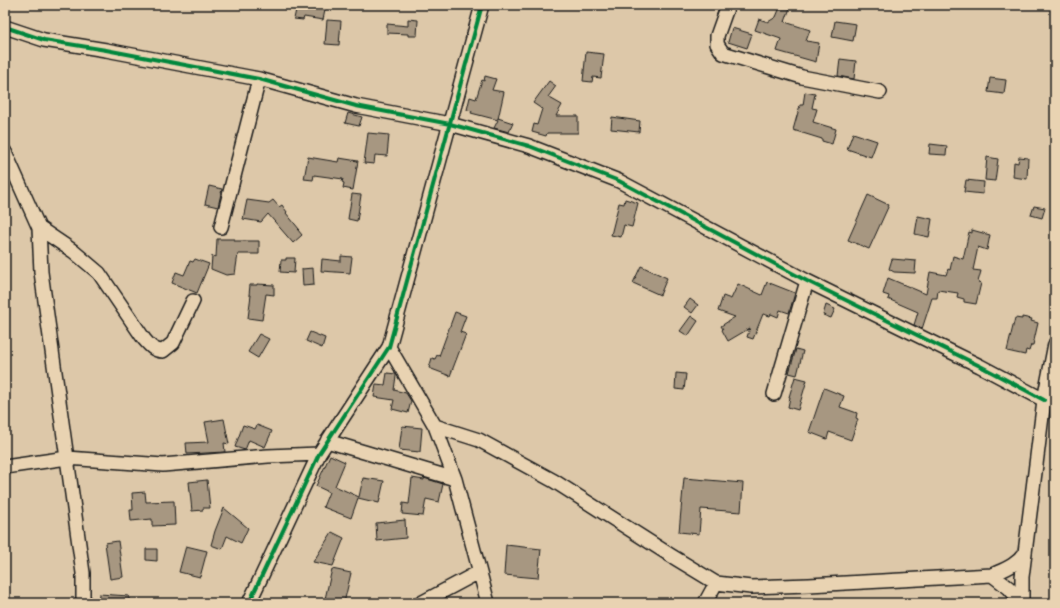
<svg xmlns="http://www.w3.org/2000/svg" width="1060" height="608" viewBox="0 0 1060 608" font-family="Delius,sans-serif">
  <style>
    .building { fill: #a79781; stroke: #1c1c1c }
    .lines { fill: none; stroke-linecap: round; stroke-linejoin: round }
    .street-casing { stroke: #1c1c1c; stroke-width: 16 }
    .street { stroke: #e9d3b2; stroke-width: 13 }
    .cycleway-casing { stroke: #e9d3b2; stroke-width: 6 }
    .cycleway { stroke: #00873e; stroke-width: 4 }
  </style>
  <rect width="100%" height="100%" fill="#ddc8a9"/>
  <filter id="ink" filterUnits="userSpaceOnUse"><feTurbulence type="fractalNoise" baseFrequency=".025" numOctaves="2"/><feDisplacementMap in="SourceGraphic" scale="8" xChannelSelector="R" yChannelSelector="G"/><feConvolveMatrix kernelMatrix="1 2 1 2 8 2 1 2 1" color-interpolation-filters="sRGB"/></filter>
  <g filter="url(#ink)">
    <path class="building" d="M297 5H326L323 20 304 17 303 20 294 19Z
      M781 5H791L785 22 810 30 806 41 819 43 816 62 777 51 781 39 755 30 759 19 768 22 776 17Z
      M408 19 418 20 417 36H408V34L387 33V24L408 26Z
      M327 20 341 21 339 45 325 44Z
      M835 21 856 24 853 41 832 37Z
      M732 28 752 34 747 48 728 42Z
      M586 52 604 54 601 78 593 77 592 82 583 81Z
      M840 59 856 61 854 79 838 76Z
      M485 76 496 79 492 90 504 92 498 119V118L513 123 509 132 494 128 498 120 471 113 472 111 467 110 470 97 476 99 482 80 484 81Z
      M990 78 1006 80 1004 94 988 92Z
      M549 81 556 86 548 97 562 105 556 116H578V133H547L546 136 532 132 534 124 537 125 542 109 533 103Z
      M805 92 815 94 812 108 817 109 813 122 836 129 832 144 822 141V139L793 130 800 105H803Z
      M348 113 362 117 359 126 345 123Z
      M612 117 640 121 639 132 611 129Z
      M368 133 389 135 387 156 375 155 374 164 364 163Z
      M853 133 877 141 871 157 847 149Z
      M930 144 947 146 946 155 929 154Z
      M308 157 338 162 339 158 358 161 353 190 343 188 344 183 342 182 343 179 314 175 313 180 304 179Z
      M987 157 998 159 995 181 985 180Z
      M1019 157 1028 158 1027 179 1013 177 1014 162 1018 163Z
      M966 180 984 182 983 194 964 192Z
      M209 186 222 189 218 207 205 204Z
      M352 194 361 195 357 221 348 219Z
      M868 195 889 205 869 249 848 240Z
      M625 199 638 203 632 227 624 225 621 237 611 235 619 203 624 204Z
      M247 200 269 203 273 200 279 207 282 205 287 212 286 213 299 229 298 230 302 235 293 243 268 214 261 222 243 219Z
      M1034 206 1045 208 1042 218 1031 215Z
      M918 216 932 219 929 237 915 234Z
      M972 230 990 235 987 250 978 247 973 270 981 271 978 282 981 283 976 304 964 302V299L957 297 958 293 938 290 937 298H932L922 329 914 325 918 312 888 299 889 296 883 294 888 278 926 294 930 272 946 275 948 269 950 270 953 256 963 259 969 232 972 233Z
      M217 239H235V241H259V254H238L235 274 226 275 211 269 212 256 216 257Z
      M341 256 352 257 350 273 321 271 322 259 341 261Z
      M286 258H295L294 273 280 272 281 260H286Z
      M195 259 209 264 197 293 172 283 176 272 184 275 190 261 193 262Z
      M892 259 916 261 915 273 894 272 889 269Z
      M641 266 667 278 660 295 633 283Z
      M313 268 314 285 303 286 302 269Z
      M767 282 795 293 789 313 780 310 778 317 771 314 770 316 763 314 753 339 747 337 750 328 728 341 722 330 723 329 721 326 735 317 718 311 723 296 731 299 738 284 762 295Z
      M257 284 274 285V295L266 294 262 320 248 318 251 295H249L250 285H257Z
      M690 299 698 305 692 313 684 307Z
      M826 305 835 309 831 318 823 315Z
      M455 312 466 316 460 332 466 334 450 376 429 368 432 358 435 359 437 355 439 356Z
      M691 316 698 321 688 336 680 331Z
      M1022 317 1032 319 1031 321 1038 323 1033 345H1031L1029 351 1026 350 1025 355 1007 351 1015 318 1022 319Z
      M310 332 325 338 322 348 306 341Z
      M259 334 269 339 258 358 248 352Z
      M796 349 803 351 797 375 789 373Z
      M387 373 396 374V376L394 390 406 393 411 401 408 413 392 409 394 400 374 397 376 384 385 385Z
      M676 373 686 374 684 390 675 389Z
      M795 377 807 380 798 410 788 407 790 397H789Z
      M824 388 844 396 840 407 857 413 856 418 858 419 851 440 829 432 827 439 809 432Z
      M224 419 229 444 224 443 225 452 187 454 186 443 209 442 205 422Z
      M243 425 255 429 257 425 272 431 265 447 249 440 245 450 235 447Z
      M402 426 422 428 420 452 399 450Z
      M330 455 345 462 335 486 359 497 363 478 384 481 379 503 358 498 351 518 323 507 329 492 316 486Z
      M412 478 424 480V478L443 484 439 502 426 499 423 516 402 514 403 503 409 504Z
      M684 478 743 483 741 512 701 509 699 534 679 532Z
      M207 480 210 508H203V510L192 511 189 482Z
      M145 492 146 502 174 501 175 525 152 526V519L131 521 130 510H133L132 493Z
      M224 508 248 528 241 543 227 536 222 549 211 545 215 531Z
      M405 520 406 538 377 541 376 523Z
      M332 532 344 538 333 566 313 562Z
      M118 541 123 577 110 579 105 543Z
      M506 545 541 549 538 578 504 575Z
      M186 546 207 551 200 577 179 572Z
      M146 549H157V561L146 560Z
      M332 569 351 573 344 603H324Z
      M99 594 129 596V603H98Z"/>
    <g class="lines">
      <defs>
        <path id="street" d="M728 5 717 36V44L723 53 802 77 880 92
          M5 27 44 40 106 50 259 79 356 106 450 124 529 146 619 181 807 281 980 366 1044 400
          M5 152 39 228 41 272 83 573V603
          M221 227 259 79
          M39 228 73 251 99 273 144 339C150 346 154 351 163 351L173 343 193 301
          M389 347 435 426 455 479 488 603
          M774 394 807 281
          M435 426 479 440 554 481 670 555 716 583 751 587 809 585 992 575C1005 569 1017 565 1025 553
          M327 441 455 479
          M5 467 67 458 163 465 268 456 319 454
          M992 575 1009 588 1022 603
          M249 603 319 454 389 347 482 5
          M421 603 479 572
          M705 603 716 583
          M1022 603V577L1044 400 1055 344"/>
      </defs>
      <use href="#street" class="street-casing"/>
      <use href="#street" class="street"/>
      <defs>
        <path id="cycleway" d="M5 27 44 40 106 50 259 79 356 106 450 124 529 146 619 181 807 281 980 366 1044 400
          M249 603 319 454 389 347 482 5"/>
      </defs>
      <use href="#cycleway" class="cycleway-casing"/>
      <use href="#cycleway" class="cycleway"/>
    </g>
  </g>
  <rect width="1060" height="608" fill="none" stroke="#e9d3b2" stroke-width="20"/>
  <rect x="10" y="10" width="1040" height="588" fill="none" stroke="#1c1c1c" stroke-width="1.5" filter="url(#ink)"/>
</svg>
